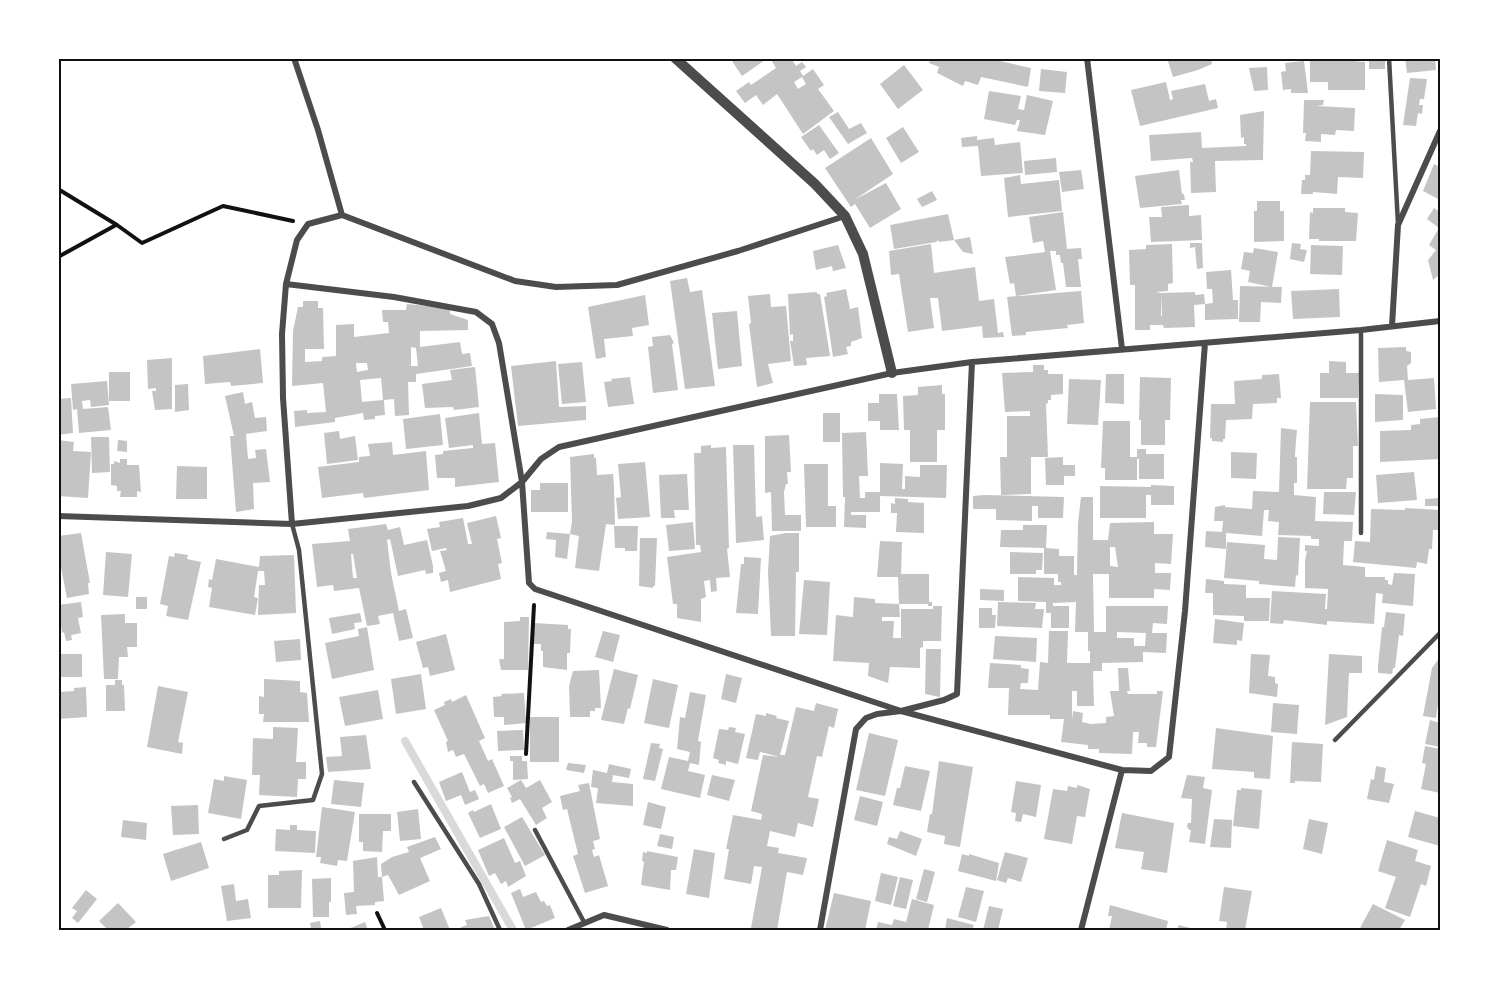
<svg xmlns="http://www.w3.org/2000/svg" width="1499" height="989" viewBox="0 0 1499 989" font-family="'Sofia Sans Condensed',sans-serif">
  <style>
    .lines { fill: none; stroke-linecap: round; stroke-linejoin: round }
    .stream { stroke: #d9d9d9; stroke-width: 8 }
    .building { fill: #c4c4c4; fill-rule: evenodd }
    .path { stroke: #111; stroke-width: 4 }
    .service { stroke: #4c4c4c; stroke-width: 4.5 }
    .minor { stroke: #4c4c4c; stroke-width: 6 }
    .tertiary { stroke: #4c4c4c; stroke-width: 10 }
    .neatline { fill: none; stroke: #111; stroke-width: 2 }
  </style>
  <rect width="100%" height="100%" fill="#fff"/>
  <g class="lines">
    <path class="stream" d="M405 741 513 930"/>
  </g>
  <path class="building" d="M730 58H768L742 76Z
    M770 58H791L796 66 802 62 806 67 800 71 803 76 813 69 824 85 818 89 834 111 803 134 777 94 763 105 756 95 745 103 736 91 749 82 751 85 776 68ZM802 77 806 84 798 89 794 82Z
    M931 58H983L982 63 983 58H986L1031 68 1028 87 981 77 978 85 965 81 963 86 937 73 939 67 929 63Z
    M1167 58H1211L1212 64 1198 70 1173 77Z
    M1310 58H1353V61L1365 62V90H1328V82H1310Z
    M1369 58H1385V69H1369Z
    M1405 58H1435L1436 70 1407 73Z
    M1304 61 1308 93H1291V89L1283 90 1281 72 1286 71 1285 63Z
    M904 65 923 90 898 109 880 84Z
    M1267 67 1268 90 1254 91 1249 68Z
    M1041 69 1067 72 1065 93 1039 91Z
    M1410 78 1427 79 1424 99H1420L1419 105H1423L1422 114 1418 113 1416 126 1403 125Z
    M1166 82 1170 100 1173 99 1171 91 1205 84 1209 101 1216 99 1218 108 1140 126 1131 90Z
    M989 91 1021 96 1018 109 1024 110 1027 95 1053 101 1045 135 1017 131 1020 120H1017L1015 125 984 119Z
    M1304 100H1324L1323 105 1316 106 1355 108 1354 131 1336 130 1335 135 1321 134V142L1305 141 1306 133H1303Z
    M1264 111 1263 160 1215 161 1216 192 1191 193 1190 162H1193L1192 158 1151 161 1149 135 1201 132 1202 148 1246 146V144H1244V137L1241 138 1240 115Z
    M838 112 849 129 861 123 867 133 848 144 829 117Z
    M819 125 839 153 830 159 824 150 817 155 813 149 811 151 801 137Z
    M903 127 919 152 901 163 886 138Z
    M977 136V140L994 138 995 145 1020 142 1023 173 981 176 978 146 962 147 961 138Z
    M871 138 893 174 854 200 886 183 901 209 870 228 855 204 851 207 825 168Z
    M1311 151 1364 152 1363 178 1338 177 1337 194 1313 192V194H1301L1302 180H1305V175H1310Z
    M1056 158 1057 172 1025 175 1024 161Z
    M1434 164 1440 167V200L1423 191Z
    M1081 170 1084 189 1062 192 1059 172Z
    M1179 170 1182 194H1184L1185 200H1181L1182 204 1140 208 1135 176Z
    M1020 175 1021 184 1059 180 1062 211 1008 217 1004 178Z
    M932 191 937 200 922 207 917 199Z
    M1257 201H1280V211H1284V241L1254 242V211H1257Z
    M1189 205V216L1201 215 1202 240 1151 242 1149 217H1162L1161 207Z
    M1313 208H1345V212L1358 213 1356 241H1319V239H1309L1310 212 1313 213Z
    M1434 208 1440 212V274L1433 280 1428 260 1436 250 1429 245 1439 228 1427 219Z
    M1063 212 1067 249 1081 248 1082 259H1078L1081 287H1066L1063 263H1061L1060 255H1056V251H1050L1056 290 1016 296 1014 283 1010 284 1005 257 1045 252 1043 241 1033 243 1029 217Z
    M948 214 954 240 939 242 938 240 936 242 894 249 890 225Z
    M970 237 973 254 963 252 954 240Z
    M1190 243H1202L1203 268 1197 269 1195 247 1190 248Z
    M1292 243 1301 244 1300 249 1307 250 1304 262 1290 259Z
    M931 244 934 273 975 267 979 301 994 299 998 333 1003 332 1004 337 983 338 982 326 942 331 938 298H930L934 328 908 332 899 274 891 275 889 251Z
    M1172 244 1173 283 1168 284V291L1155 292 1161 293V316H1162L1161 293 1195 292V295L1204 294 1205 304 1213 303 1212 289H1207L1206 272 1231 270 1233 300H1238V319L1205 320V304L1194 305 1195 327 1164 328 1163 325H1150V330H1135V285H1130L1129 250 1146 249V245Z
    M838 245 846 268 833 271 832 266 816 270 813 251Z
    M1311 245 1343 246 1342 275 1310 274Z
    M1254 248 1278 252 1272 287 1248 282 1250 271 1241 269 1244 252 1253 253Z
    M687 278 690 292 702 290 715 386 685 389 670 281Z
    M1240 286 1282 287 1281 303 1261 302 1260 322H1239Z
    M846 289 850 309 858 307 862 338 851 342V346L846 347 848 354 833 357 824 297 827 296 826 293Z
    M1339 289 1340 317 1293 319 1291 291Z
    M1081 291 1084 323 1067 325 1068 328 1026 332V335L1012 336 1007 297Z
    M817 292V294H820L830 356 806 358 807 365 794 366 790 341H793V334L790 335 788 294Z
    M770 294 771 307 786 306 791 361 768 364 773 383 757 387 749 324 751 323 748 296Z
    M645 295 649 325 632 328 633 336 604 339 606 357 596 359 588 307Z
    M303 301H318V308H323L324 349H305V362L322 361V357L336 356V325L354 324V337L389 333 388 322H383L382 310H406L407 304 450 308V314L468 320V330L420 331V347L460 342 462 354 470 353 472 366 416 374V382H408L409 415 395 416 394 399 384 400 385 415 375 416V419L364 420 363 413 335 418V422L295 427 294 411 307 410V413L326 412 323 383 292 386 293 331 298 307H303ZM411 347 416 348 418 366H411ZM356 363H367L368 370 357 372ZM381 378 383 400 362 402 360 380Z
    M737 311 742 366 718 369 712 313Z
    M670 335 674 343 672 344 678 390 653 393 648 347 653 346 652 337Z
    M1406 347V351L1411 352V363L1407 366 1408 380 1434 378 1436 409 1408 412 1404 380 1379 382 1378 348Z
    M260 349 263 383 231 386 230 382 205 384 203 356Z
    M172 358V409L155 410 152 391H156V388L148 389 147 360Z
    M556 361 559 407 586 406V420L518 426 511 366Z
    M1329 361 1346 362V373H1359L1358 398H1320V373H1329Z
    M582 362 586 402 562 404 558 364Z
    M1033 365H1044V370H1048V374H1063V394L1051 395V400H1048V403L1046 404 1048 457H1031V494L1001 495 1000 457H1007V416H1030V411L1005 412 1002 373 1033 372Z
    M475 367 479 407 454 410 453 407 425 408 422 384 452 380 450 370Z
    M109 372H130V401H109Z
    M1106 374H1124V404L1105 403Z
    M1279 374 1281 398H1277V403L1253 404 1252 419 1226 420 1225 439H1223V442L1212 441V438H1210L1211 404H1235L1234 381 1262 379V375Z
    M630 377 634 404 608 407 604 382 612 381 611 379Z
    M1140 377 1171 378 1170 420H1165V445H1141V420H1139Z
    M1069 379 1101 380 1098 425 1067 424Z
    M107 381 109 405 91 407 90 400 82 401 83 409 108 407 111 430 79 433 77 409 73 410 71 384Z
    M188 384 189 410 175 412V385Z
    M942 385V394H945V430H937V462H910V430H904L903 396 918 395V387Z
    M243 392 245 404 252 402 255 418 266 417 267 431 246 434 248 459 256 458 255 450 266 449 270 482 253 483 254 509 236 512 230 436H234L225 396Z
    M879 394H897L899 430H880V421H868V403H879Z
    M1375 394 1403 395V420L1375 422Z
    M71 398 73 433 58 435V399Z
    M1310 402H1356L1358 446H1353V478H1347L1346 489H1307Z
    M479 413 482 444 495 443 499 482 455 487V478H437L435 455 443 454V451L473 448V445L449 448 445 418Z
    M823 413H840V442H823Z
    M440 414 443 445 406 449 403 419Z
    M1440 417V459L1380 462V431L1411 430V425L1420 424V419Z
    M1103 421H1130V457H1137V449H1146V454H1164V479H1139V459H1137V480H1105V468H1101Z
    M1281 428 1297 430 1295 454V457H1297V483H1294V495L1316 497 1315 521 1353 522 1352 541H1344L1343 565 1365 567V577H1385V580H1388V584L1392 585 1394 573 1415 574 1413 606 1382 603 1383 594 1376 593 1374 624 1327 621V625L1284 620 1283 624 1270 623 1272 591 1326 594 1325 609H1327L1328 589 1305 588V561L1307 551H1305V545L1319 546V539H1311V536L1278 535 1279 522 1268 521 1269 510H1264L1262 536 1226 533V549L1205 547 1206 531 1222 532 1223 521H1214L1215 507 1225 505V507L1252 509 1253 491 1279 492Z
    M339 431 340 439 355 436 358 460 327 464 324 433Z
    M866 432 868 476H859L860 498H865V492H880V463L903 464 902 489H905V476L920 477V465H947L946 498 880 496V512H851V515H866V528L844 527 845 497H843L842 433Z
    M789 435 791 472H787L788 484H786L784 492 785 515H801V531H772L771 492 765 493V436Z
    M91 437H109L110 472 92 473Z
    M58 440 74 442 73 451 91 452 88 498 58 496Z
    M118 440 127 441V452L117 451Z
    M392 442 393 455 426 451 429 490 364 498 363 493 322 498 318 467 359 462V457L370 456 368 444Z
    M711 445V448L726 447 729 548 727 549 730 577 716 578 717 591 711 592 710 580 704 581 706 597 701 599V622L677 618V604H673L667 557 701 552 700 545H696L694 453H701V446Z
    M733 445H754L756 517 762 516 764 540 736 543Z
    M1231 452 1257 453 1256 479 1231 478Z
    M594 454V458H596L597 475 613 474 614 486 615 525 606 524 599 571 575 568 579 536 570 534 572 521 570 457Z
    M1063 457V465H1075V476H1064V485H1046L1045 458Z
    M120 459H127V465H139L141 492 137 491V497H120L121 491H117V486L111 485V464H114V461L120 463Z
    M645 462 650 517 618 519 616 498 621 497 618 464Z
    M804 464H828V506H836V527H806Z
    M177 466 207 467V499H176Z
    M1414 472 1417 500 1378 503 1376 475Z
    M687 474 689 510H674L675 518H661L659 475Z
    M540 483H568V512H531V490H540Z
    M1151 485 1174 486V505H1151V495H1146V518H1100V486L1151 487Z
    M1324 492H1356L1354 515 1323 514Z
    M984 495 1064 497 1063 518H1038V506H1032V521L996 520V509H973V496Z
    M1081 497H1093V540H1108L1110 523 1154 522V534H1173L1171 564 1155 563V573H1171L1170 590 1154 589V598H1109V574H1093L1094 632H1106V606H1168L1167 624 1153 623 1152 633H1167L1166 653 1143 652V662L1102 663V671H1093L1094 706H1077V691H1072V720L1073 711 1083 713 1082 722 1091 724 1106 723V717L1114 716 1110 691H1119L1118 668H1128L1130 691H1127L1128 694H1157V691H1163L1156 747H1147V743H1138L1139 732H1133L1132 754 1099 753V749H1088V745L1061 742 1064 719H1050V715H1008L1009 688H988L990 663 1021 665V668L1029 669 1028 683H1021L1020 689 1038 690 1040 662 1048 663 1049 631H1068L1067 663H1090V651H1088V632H1075L1076 602 1053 603V606H1069V628H1051V613H1046V602L1018 601V577L1054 578V585H1061V582H1058V574H1044V548L1000 547 1001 530H1023V525H1047L1046 548 1059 549V556H1074V575H1077L1078 523ZM1110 547H1115L1118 567 1110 566ZM1117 632 1146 633 1145 646H1134V638H1117Z
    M895 498 908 499V502L924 503V533L896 532 897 513H891V503L895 504Z
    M1440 498V506H1425V499Z
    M1405 508 1440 510V530H1433L1432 549H1429L1427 564 1417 562 1416 568 1353 562 1355 541 1370 542 1371 509 1405 510Z
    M496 516 501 538 497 539 502 563 498 564 501 579 450 592 448 580 441 582 439 573 446 571 440 551 447 550 446 548 432 551 427 529 440 527 439 522 463 518 468 544H472L467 523Z
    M693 522 695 549 669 551 666 525Z
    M386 524 388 530 400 527 404 545 427 540 433 566V573L426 574 425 570 398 576 390 539 387 540 391 573 399 611 406 609 413 638 399 641 393 613 378 616 380 624 367 626 359 588 334 591 333 585 317 587 312 544 350 541 348 529ZM351 554H353L357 578H353Z
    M614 526H638L637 551H625V548H615Z
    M547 532 570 534 567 559 555 557 556 540 546 539Z
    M81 533 90 583H88L89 594 67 598 58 552V536Z
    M786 533H799V572H796L795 636H771L768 572 770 536Z
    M1278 537 1300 538 1298 576 1296 575 1295 587 1259 584V581L1224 578 1227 542 1265 545 1264 559 1277 560Z
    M640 538H657L655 586H653V588L639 586Z
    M880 541 902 542 901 574H929V602H932V606H928V604H899L898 577H877Z
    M106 552 132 554 128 597 103 595Z
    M1010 552 1043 553 1042 570H1036V574H1010Z
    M175 553 188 555 187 559 201 562 188 620 166 616 168 606 160 604 169 556 174 557Z
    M294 555 296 613 258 615 259 585H265L264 571H258L254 597 258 598 255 615 209 607 212 588 208 587 209 579 212 580 216 559 259 567 260 556Z
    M744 557 761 558 758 614 736 613 741 564H744Z
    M1206 579 1224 581V584L1246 585V598H1270L1269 621H1244V616L1213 615V593H1205Z
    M804 580 830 582 827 635 799 634Z
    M980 589 1004 590V601L980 600Z
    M136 597H147V609H136Z
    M854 597 875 599V603L899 604 900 617H882V621H894L893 638H901V609H933V606H942L941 641H923V647L920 648V668L890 667 888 683 868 676 869 663 833 661 836 615 853 617Z
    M81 602 83 617 78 618 81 633 71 635 72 640 66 641 64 632 62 633 58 605Z
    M998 602 1036 603 1035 609H1044L1042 628 997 626Z
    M979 608H992V615H996L995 628H979Z
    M1386 612 1405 614 1403 636 1399 635 1395 668H1393L1392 674 1378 673V666L1382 627H1384Z
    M360 613 362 622 354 623 355 629 332 634 329 618Z
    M125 614V623H137V647H127L128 657H119L118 679H104L101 615Z
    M520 617H529L528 670H501L499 659H504V622L520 621Z
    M1215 619 1244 623 1242 641 1237 640V645L1213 643Z
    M534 623 568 625V629H571L570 653H567V670L543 667V651H541V644H532Z
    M367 627 374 670 332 679 325 643 359 636 358 629Z
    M603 631 620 635 613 662 595 657Z
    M446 634 455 670 430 676 428 667 423 668 416 642Z
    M995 636 1037 638 1036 662 993 659Z
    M300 639 301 660 276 662 274 641Z
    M926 649H941L940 697 925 694Z
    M58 654H82V677H58Z
    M1251 654 1270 655 1268 676 1275 677V683L1278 684 1277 697 1249 693Z
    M1329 654 1362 656V673H1349L1347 717 1325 725Z
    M1440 657V697H1439L1436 718 1423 716 1432 668Z
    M614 669 638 675 630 709 628 708 624 724 601 720Z
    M599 670 601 708H595V711H590V717H570L569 686 573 671Z
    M421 674 426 709 396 714 391 679Z
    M726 674 742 678 736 703 721 699Z
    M264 679 300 681V692L307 693 309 722H263L264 714H259V696L264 697Z
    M653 679 678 685 669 728 644 723Z
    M115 680H122V685H124L125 711H106V685H115Z
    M158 686 188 692 178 742 183 743 182 754 147 747Z
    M86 687 87 717 58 719V692L74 691V688Z
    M378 690 383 719 345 726 339 697Z
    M690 692 706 695 698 741 701 742 699 765 690 763 688 771 705 775 700 798 661 789 669 757 688 761 690 752 677 749 680 717 685 718Z
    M524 693 526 723 504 725V717H494L493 697 502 696 501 694Z
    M466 695 485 738 479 741 488 761 492 759 504 786 488 793 484 784 480 786 464 754 456 757 453 750 448 752 446 742 448 741 434 710 445 705 444 702 451 699 452 702Z
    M816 703 838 709 834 728 829 726 822 757 817 756 808 797 819 799 813 827 798 823 795 837 770 831 767 846 779 848 778 853 807 858 803 875 787 872 777 930 751 928 762 867 754 866 751 884 724 879 729 849H726L733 815 761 820 762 814 751 811 763 755 780 757 760 752 758 760 746 758 756 714 766 716V713L777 716 776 718 789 721 780 755H785L796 707 814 711Z
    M1273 703 1299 705 1297 734 1271 732Z
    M530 717H559V762H530Z
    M1430 720 1440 723V747L1425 744Z
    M273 727 298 728 296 762H306V779H298L297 797 259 795 260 775H252L253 738 273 739Z
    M729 727 736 728 735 732 745 734 738 764 726 761V765L718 763 719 760 713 758 719 729 728 730Z
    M1216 728 1273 736 1270 779 1254 778V772L1212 769Z
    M523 730 524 750 498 751 497 731Z
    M869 733 898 740 885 796 856 790Z
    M366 735 371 769 328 772 326 757 342 756 340 737Z
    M1292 742 1323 744 1321 782 1295 781V783H1290Z
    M651 743 660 744 659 748 663 749 655 781 643 779Z
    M1425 746 1440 749V793L1421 789 1426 764 1422 763Z
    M510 756H522V761H527L528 779 513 780V761H510Z
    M939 761 973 767 960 847 944 844 945 836 927 832 930 814H932Z
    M568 763 586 765 584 773 566 770Z
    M609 764 631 769 629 778 613 775 612 782 633 784V806L596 803 598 788 591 787 593 770 607 773Z
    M905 766 930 771 921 811 893 805 897 788H900Z
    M1376 766 1386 768 1384 782 1394 784 1389 803 1367 799 1371 779 1374 780Z
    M462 772 470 792 475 790 479 799 465 805 461 795 446 801 439 782Z
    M712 775 735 780 729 801 707 795Z
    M1187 775 1205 777 1203 788 1212 790 1205 844 1189 842 1191 830H1189L1187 826 1188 823H1191L1192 799 1181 798Z
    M224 776 247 780 241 819 208 813 214 779 224 781Z
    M334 780 364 783 361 807 331 804Z
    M521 780 526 788 540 780 552 802 542 808 547 818 536 825 520 799 512 803 510 798 512 797 507 788Z
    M1016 781 1041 785 1036 817 1023 814 1021 822 1015 821 1016 813 1011 812Z
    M589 783 600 839 593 841 595 849 592 850 594 857 599 855 608 886 585 893 573 856 578 854 567 809 563 810 560 796 580 791 578 785Z
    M1077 785 1090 789 1085 817 1077 816 1072 844 1044 839 1053 789 1067 791 1068 786 1077 788Z
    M1241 788 1262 790 1259 829 1233 826 1237 790H1241Z
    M860 796 883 802 877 826 854 820Z
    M648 802 666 807 661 829 643 825Z
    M491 804 501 829 480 838 468 813 473 810 474 812Z
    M198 805 199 834 173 835 171 806Z
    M322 807 355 812 347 861 338 860 337 866 320 863 321 857H316Z
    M418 809 421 839 400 841 397 812Z
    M1415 811 1440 818V846L1408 837Z
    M1122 813 1174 823 1167 873 1141 869 1144 852 1115 848Z
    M359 814H391V831H383L382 852 363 851V842H359Z
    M522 817 545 855 525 866 504 827Z
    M1214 819 1232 820 1231 848 1210 847Z
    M1309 819 1328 823 1322 854 1303 849Z
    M123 820 147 823 146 840 121 837Z
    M290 825H297V830L316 831 315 853 275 851 276 829 290 830Z
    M900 831 922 839 916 856 887 844 889 837 897 839Z
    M660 834 674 837 672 849 657 846Z
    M435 837 441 849 420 858 430 881 399 895 388 875 382 877 384 901 375 902V905L356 906 357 914 346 915 344 893 354 892 353 861 377 857 378 877H382L381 864 392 857 409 852 407 847Z
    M504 838 515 863 520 861 526 876 508 887 506 881 501 884 495 873 489 876 478 850Z
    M1387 840 1418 850 1415 861 1431 866 1426 886 1421 884 1410 917 1385 908 1396 877 1378 871Z
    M201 842 209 868 171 881 163 854Z
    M694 849 715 853 709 898 686 894Z
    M647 851 678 857 676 870H671L670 890 641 885 644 862 642 861 643 852 647 853Z
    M1005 852 1028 858 1021 882 1008 878 1006 883 997 880Z
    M962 854 969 856V854L999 863 996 881 958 871Z
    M924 869 935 872 927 902 916 899Z
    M302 870 301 908H268V875H279V871Z
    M881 873 898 877 891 905 875 901Z
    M900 877 913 880 906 909 893 906Z
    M331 878V902H329V917H313L312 879Z
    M234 884 236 901 248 899 251 918 227 921 221 886Z
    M966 887 984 891 976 922 958 917Z
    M1224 887 1252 891 1245 930H1226L1227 922 1219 921Z
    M520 889 523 897 536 892 541 902 544 901 547 906 550 905 555 918 526 930 511 893Z
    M86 890 97 899 78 923 72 918 77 911 72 908Z
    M834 893 871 901 865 930H825Z
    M912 899 934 905 928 930H876L878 922 892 925 894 919 906 922Z
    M118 903 136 922 126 930H108L99 921Z
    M1373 904 1405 920 1399 930H1359Z
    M1110 905 1168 921 1166 930H1109L1112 916H1108Z
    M989 906 1003 909 998 930H983Z
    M441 908 450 930H424L419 917Z
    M489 916 495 930H462L461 927 467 925 465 920Z
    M947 918 974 925 972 930H945Z
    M320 921 321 928H325V930H311L310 923Z
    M365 922 368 930H348V929Z
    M1179 925 1198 930H1177Z"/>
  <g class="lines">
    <path class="path" d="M58 189 117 225 142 243 223 206 293 221
      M58 257 116 225
      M526 754 534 605
      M377 913 385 930"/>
    <path class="service" d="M1389 58 1398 224
      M1361 330V533
      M1335 740 1440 633
      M414 782 479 884 500 930
      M535 830 584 922
      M224 839 247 830 259 806 313 800 322 774 299 550 292 524"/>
    <path class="minor" d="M294 58 318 130 342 215
      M1087 58 1122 349
      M286 284 394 297 476 312 492 324 499 343 522 482 529 583 535 589 901 711 1122 770
      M1392 326 1398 225 1440 131
      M58 516 292 524 468 506 501 498 522 482 541 459 559 447 892 373 972 362 1361 330 1440 321
      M292 524 283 398 282 334 286 284 297 240 308 224 342 215 515 281 556 287 617 285 738 251 845 216
      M568 930 604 915 667 930
      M820 930 856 729 866 718 877 714 901 711 944 700 957 694 972 362
      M1081 930 1122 770 1151 771 1169 757 1185 611 1205 343"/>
    <path class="tertiary" d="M675 58 815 184 845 216 863 254 892 373"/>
  </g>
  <rect width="1499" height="989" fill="none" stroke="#ffffff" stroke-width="120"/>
  <rect x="60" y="60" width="1379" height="869" class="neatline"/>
</svg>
